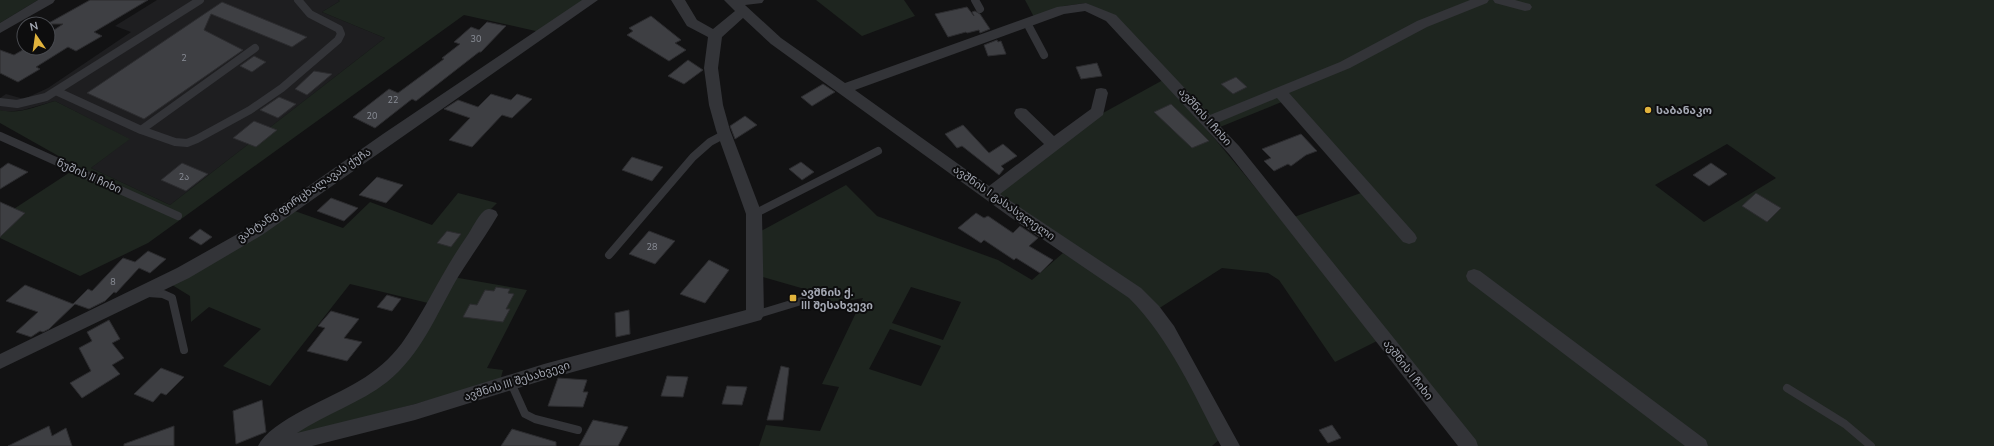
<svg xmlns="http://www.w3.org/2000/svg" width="1994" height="446" viewBox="0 0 1994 446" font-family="'Nunito Sans','Noto Sans Georgian',sans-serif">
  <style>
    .built { fill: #1e1e20 }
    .green { fill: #1e251f; fill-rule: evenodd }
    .building { fill: #3e3f43; stroke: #2c2c2f }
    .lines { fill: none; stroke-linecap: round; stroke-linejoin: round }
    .service { stroke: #333438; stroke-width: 8 }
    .minor { fill: #333438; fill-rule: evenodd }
    .poi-dot { fill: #e1b33c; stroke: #0d0d0e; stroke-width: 1.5 }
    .labels { text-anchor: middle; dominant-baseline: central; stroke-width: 4; stroke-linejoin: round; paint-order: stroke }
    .number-label { font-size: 9px; fill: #8a8e97 }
    .poi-label { font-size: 11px; font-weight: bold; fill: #a4a8b3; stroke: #0d0d0e; text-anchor: start }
    .street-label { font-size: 11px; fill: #a4a8b3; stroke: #0d0d0e }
  </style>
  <rect width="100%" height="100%" fill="#121213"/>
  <path class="built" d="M157 0H338L340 1 322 12 385 38 170 205 91 168 129 139 55 101 23 110 6 112 0 110V98L6 94 24 99 48 88 131 32 115 26Z"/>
  <path class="green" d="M0 0H38L0 23Z
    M338 0H586L540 32 464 15 148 243 80 276 0 238V218L78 167 0 123V110C17 115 38 106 55 101L130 139 91 168 170 205 385 38 322 12 340 1Z
    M816 0H904L915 16 862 36Z
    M1025 0H1994V446H1477L1294 217 1372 189 1289 99 1220 127 1115 17 1086 3 1064 6 1034 17ZM1727 144 1776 178 1704 222 1655 185Z
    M1163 80C1239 164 1308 252 1377 341L1335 362 1279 280 1268 273 1222 268 1158 309 998 193 1103 113Z
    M846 185 877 216 998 260 1032 280 1063 253 1127 293 1162 332 1221 438 1212 446H759L766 425 820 431 839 387 822 384 863 298 824 305 829 296 759 276V232ZM911 287 961 302 943 340 892 323ZM890 329 941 346 921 386 869 369Z
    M458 193 497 203 487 213 428 303 350 284 270 386 223 366 261 329 209 307 191 322 190 296 169 283 292 210 343 228 370 202 432 225Z
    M453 277 527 290 487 368 503 370 500 381 282 440 375 384Z"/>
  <path class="building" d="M90 0H148L94 32 102 36 76 51 68 47 36 67 40 69 18 82 0 73V50L14 55 26 48H48V34L63 24H47Z
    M222 2 307 37 292 47 211 14 204 30 243 50 144 119 87 93Z
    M967 7 974 16 972 12 975 11 980 14 990 29 980 33 979 30 967 33 966 32 948 37 935 14Z
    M651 16 681 40 675 43 686 50 669 61 627 35 633 31 629 28Z
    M487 22 506 26 481 52H479L416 101 412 99 375 128 353 117 389 89 398 93 444 59 442 58 460 44 454 42 471 27 479 30Z
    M997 40 998 42 1001 41 1006 54 988 56 984 45Z
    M254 56 266 62 252 72 240 66Z
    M688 60 703 70 684 84 668 76Z
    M1097 63 1102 76 1081 79 1076 67Z
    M314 71 332 74 307 95 295 89Z
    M1236 77 1247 87 1233 94 1221 84Z
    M823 84 835 92 812 106 801 97Z
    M491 94 511 100 517 94 532 99 512 118 502 115 472 147 449 140 470 118 444 109 458 100 478 107Z
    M279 97 296 104 278 118 260 110Z
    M1171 104 1197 129 1209 141 1192 148 1154 112Z
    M745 116 757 125 735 139 730 126Z
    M254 121 277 130 256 147 233 138Z
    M963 125 989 153 1003 144 1017 156 1001 166 1004 169 999 175 962 146 957 148 945 134Z
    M1301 134 1317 151 1306 155 1291 166 1288 164 1274 171 1264 161 1271 158 1262 149Z
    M632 157 663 167 652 181 622 170Z
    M801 162 814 172 802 180 789 169Z
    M8 163 28 172 0 189V169Z
    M182 163 208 174 186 191 161 180Z
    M1711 163 1727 174 1709 186 1693 175Z
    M377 177 403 185 386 203 359 195Z
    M1756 193 1781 208 1767 222 1742 206Z
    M331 198 358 208 344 221 317 211Z
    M0 202 25 213 0 237Z
    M976 213 984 218 988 216 1013 233 1020 226 1038 238 1029 246 1053 260 1040 273 1016 258 1014 260 984 240 981 243 958 228Z
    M200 229 212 237 201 245 189 238Z
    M447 231 461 234 451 247 437 243Z
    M649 231 675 241 655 264 629 254Z
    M148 251 166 259 150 273 139 268 116 293 114 292 105 301 89 309 75 304 49 329 43 332 40 331 31 337 16 332 38 312 6 301 25 285 73 304 88 289 92 291 123 258 135 262Z
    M709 260 729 270 705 303 680 294Z
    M496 287 510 289 508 293 514 294 506 309H510L503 322 463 317 470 304 477 305 485 290 494 291Z
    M387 295 401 299 392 311 377 307Z
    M629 310 630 334 616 337 615 313Z
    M331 311 359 319 344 338 362 342 347 361 307 351 325 328 318 326Z
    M109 320 120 339 112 343 124 358 112 365 120 374 82 398 70 383 91 371 79 348 92 341 87 332Z
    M781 366 789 368 783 420H767Z
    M161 368 184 377 166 395 161 393 153 402 134 394Z
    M667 376 688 377 683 397 661 396Z
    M558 378 587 380 583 392H588L583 407 548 406Z
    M727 386 747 387 742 405 722 404Z
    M262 400 266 432 236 444 233 411Z
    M593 420 628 427 618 446H579Z
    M1332 425 1341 438 1328 443 1319 430Z
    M49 426 52 436 66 428 72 446H8Z
    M174 426V446H124V444Z
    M512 429 556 442V446H501Z"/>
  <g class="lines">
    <path class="service" d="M975 0 980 9
      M1027 23 1044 55
      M56 91 141 130 255 48
      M0 102 17 104 46 97 200 0
      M141 130 175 142 187 143 197 139 250 110 282 88 338 40 341 34 339 29 310 14 298 0
      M0 136 178 216
      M754 214 878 151
      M609 255 693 157 710 142 725 134
      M148 293 163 294 172 298 184 350
      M755 315 811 298
      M511 383 525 414 535 419 578 430
      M1787 388 1845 424 1871 446"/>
    <path class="minor" d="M38 0H55L53 3 0 33V23Z
      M582 0H598L262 235 189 278 0 369V354L177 268 250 227 383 134Z
      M671 0H685L697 20 713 29 735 11 724 0H764L762 3 745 5 781 38 845 83 1057 7 1086 3 1116 15 1210 115 1340 62 1417 21 1470 0H1489L1487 3 1427 27 1350 68 1289 93 1415 234 1417 238 1415 242 1409 244 1403 242 1277 98 1217 123 1239 146 1476 440 1478 446H1458L1229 154 1106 21 1085 11 1064 14 855 90 989 186 1044 144 1016 117 1014 113 1016 109 1021 108 1026 109 1054 136 1091 109 1096 89 1101 88 1106 89 1108 93 1103 115 1000 194 1141 288 1159 306 1174 326 1240 446H1221C1194 395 1170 339 1129 298L1010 217 771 44 743 18 722 37 718 68 723 105 730 130 762 214 764 315 761 320 544 380 415 420 312 446H258C270 420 334 397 359 381 376 371 390 359 402 343 426 309 443 270 467 236 472 229 477 217 484 211 488 208 492 209 496 211L498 215C486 236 471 256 458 277 437 313 421 355 387 382 360 403 326 414 297 433L415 404 544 364 746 310V214L716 130 709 105 704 68 708 37 687 26Z
      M1493 0H1515L1530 4 1532 7 1530 10 1525 11 1495 3Z
      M1474 269 1480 271 1706 440 1708 446H1685L1468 281 1466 276 1468 271Z"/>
  </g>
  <g class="poi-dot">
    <circle cx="1648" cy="110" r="4"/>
    <rect x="789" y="294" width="8" height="8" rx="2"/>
  </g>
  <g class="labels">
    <g class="number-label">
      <text x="476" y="39">30</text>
      <text x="184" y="58">2</text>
      <text x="393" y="100">22</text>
      <text x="372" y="116">20</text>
      <text x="184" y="177">2ა</text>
      <text x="652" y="247">28</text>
      <text x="113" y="282">8</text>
    </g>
    <g class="poi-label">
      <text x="1656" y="110">საბანაკო</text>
      <text x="801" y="292">ავშნის ქ.<tspan x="801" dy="13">III შესახვევი</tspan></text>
    </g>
    <g class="street-label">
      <text transform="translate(1205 117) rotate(48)">ავშნის I ჩიხი</text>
      <text transform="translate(89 176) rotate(24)">ნუშის II ჩიხი</text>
      <text transform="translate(304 195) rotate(-34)">ვახტანგ ფირცხალავას ქუჩა</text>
      <text transform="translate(1004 203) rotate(35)">ავშნის I გასასვლელი</text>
      <text transform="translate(1408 370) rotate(52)">ავშნის I ჩიხი</text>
      <text transform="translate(517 381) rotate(-17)">ავშნის III შესახვევი</text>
    </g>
  </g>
  <g transform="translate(36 36) rotate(347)"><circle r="19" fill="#0d0d0e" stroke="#494b50"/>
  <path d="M0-3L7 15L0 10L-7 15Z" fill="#e1b33c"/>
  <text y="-6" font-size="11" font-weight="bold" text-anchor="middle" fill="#a4a8b3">N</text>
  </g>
</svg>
